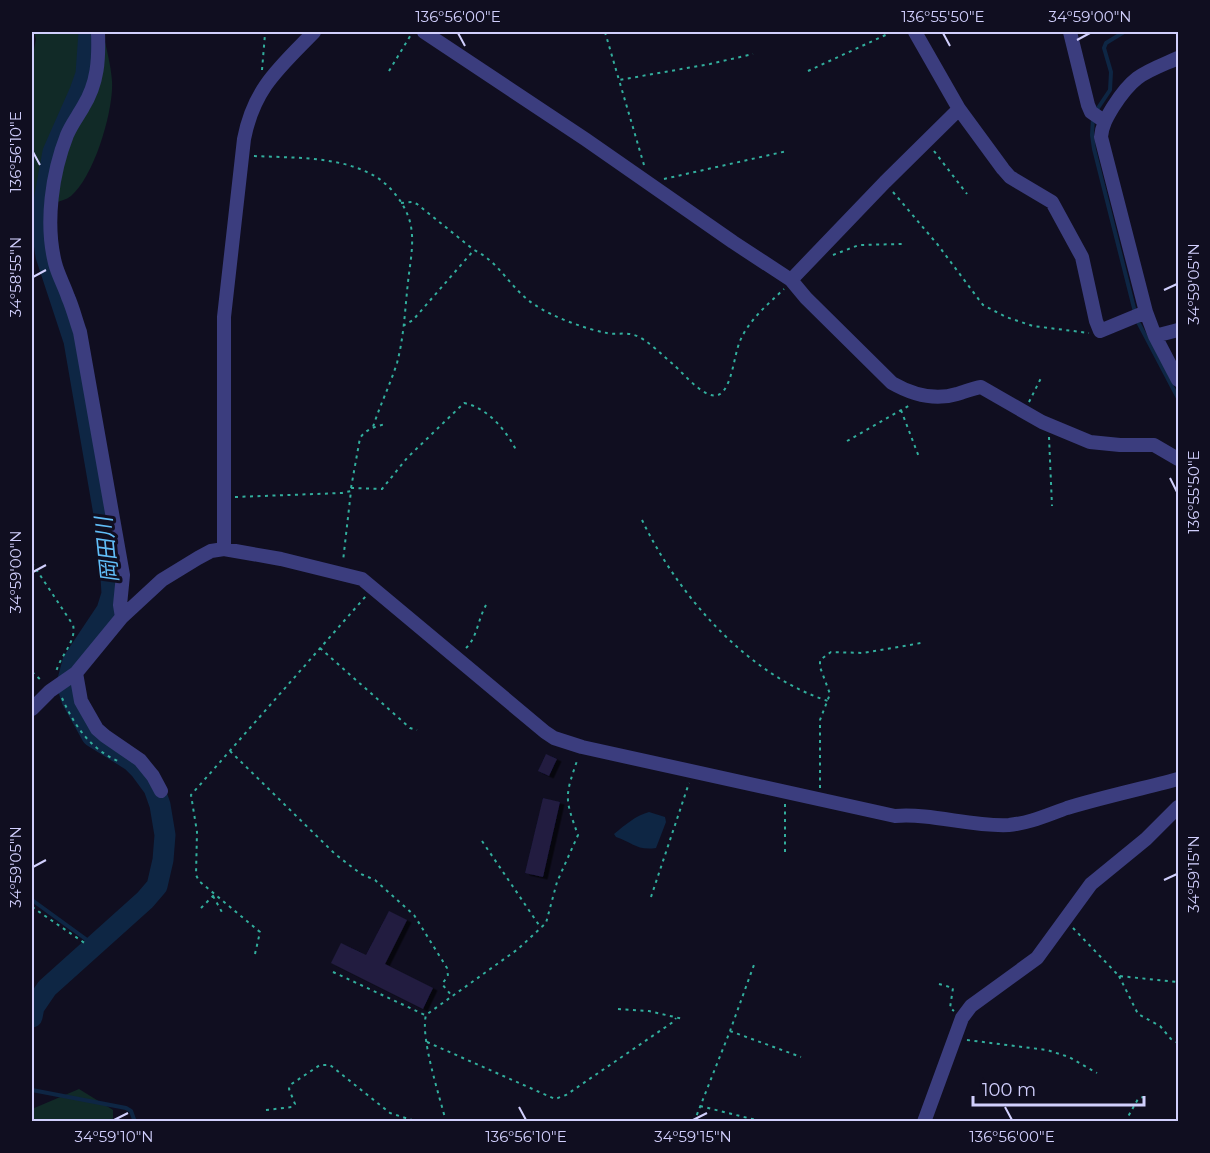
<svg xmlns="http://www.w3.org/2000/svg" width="1210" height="1153" viewBox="0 0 1210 1153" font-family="Montserrat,'Noto Sans JP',sans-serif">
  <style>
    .green { fill: #112a27 }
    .water { fill: #0e2644 }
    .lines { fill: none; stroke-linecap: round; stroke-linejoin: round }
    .stream { stroke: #0e2644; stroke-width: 4 }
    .river { stroke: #0e2644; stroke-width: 21 }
    .building { fill: #201b41; filter: url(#shadow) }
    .path { stroke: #32ae9d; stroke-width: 2; stroke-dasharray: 3 4.5; stroke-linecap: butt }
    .minor { stroke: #3b3d7e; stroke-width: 14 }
    .ticks { fill: none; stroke: #d1cffd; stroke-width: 2 }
    .labels { text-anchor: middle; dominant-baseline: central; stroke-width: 6; stroke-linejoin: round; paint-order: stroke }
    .water-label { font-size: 22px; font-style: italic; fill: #61bef9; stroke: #100e20 }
    .neatline { fill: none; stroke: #d1cffd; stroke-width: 2 }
    .ticks-label { font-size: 15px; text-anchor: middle; fill: #d1cffd }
  </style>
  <defs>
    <filter id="shadow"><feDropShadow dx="4.5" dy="2.5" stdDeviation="0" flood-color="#0009"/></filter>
  </defs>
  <rect width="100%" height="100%" fill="#100e20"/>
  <path class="green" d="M34 32H103C106 48 111 65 112 81 114 110 94 177 71 196 62 203 43 205 32 205V60L36 39Z
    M79 1089 113 1110V1121H32V1109Z"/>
  <path class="water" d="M649 812 665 817 666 822 656 848C637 851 632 842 616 837L614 834C625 825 635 816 649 812Z"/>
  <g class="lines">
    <path class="stream" d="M1096 111 1110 90 1111 72 1104 48 1106 43 1124 32
      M1093 118 1092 135 1094 149 1135 312
      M1137 320 1178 398
      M32 900 94 945
      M32 1090 126 1108 131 1111 135 1122"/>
    <path class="river" d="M32 1017 34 1007 47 988 145 900 157 886 163 860 165 835 160 805 154 788 140 769 132 761 92 736 72 700 67 684 73 661 107 610 112 594 109 543 74 341 46 256 42 229V212L53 152 80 91 86 74 89 32"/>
  </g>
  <path class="building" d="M546 754 557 759 549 776 538 771Z
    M543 798 560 802 543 877 525 873Z
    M389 911 407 920 385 964 433 988 423 1009 331 963 341 943 366 955Z"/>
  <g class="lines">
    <path class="path" d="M605 32 619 80
      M262 70 265 34
      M389 71 412 33
      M808 71 892 32
      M934 151 967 194
      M254 156C293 158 336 156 371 174 389 183 405 203 410 222 415 241 410 263 408 282 405 309 404 337 397 363 390 385 380 405 373 427
      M644 165 619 80 710 64 753 54
      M664 179 787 151
      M893 192 938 245 983 305 1006 317 1033 326 1089 333
      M401 203 412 202 417 204 474 250
      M833 255 859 245 903 244
      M403 326 413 320 474 250C500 262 511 290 535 305 553 317 585 329 607 333 616 335 626 332 634 335 646 338 664 357 674 365 683 373 705 400 718 395 732 390 734 354 740 341 749 320 767 305 784 289
      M1029 402 1041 378
      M901 410 919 457
      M1049 437 1052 506
      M847 441 910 405
      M351 488 382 489 407 458 464 403C488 408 507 431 517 452
      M351 488 360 438C366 429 375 427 385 424
      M235 497 342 493 351 491 343 561
      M642 520C678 595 747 675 828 701
      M32 563 73 625C77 641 60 656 56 672
      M320 648 410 728 417 730
      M466 648C477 638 478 619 486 605
      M32 672 43 682
      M62 698C74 725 90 749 118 761
      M230 751 335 854 361 874 375 880 414 915 447 968 448 976 442 984 452 996
      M820 788V720L830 694 820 667V660L831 652 863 653 921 643
      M482 841 541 928
      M785 852V804
      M213 896 223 914
      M651 897 689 783
      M32 907 86 944
      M201 908 214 895
      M1073 928 1119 976 1178 982
      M255 954 260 932 199 881 196 875 197 832 191 795 366 596
      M333 972 425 1015
      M1119 976 1138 1014 1160 1026 1171 1039 1178 1043
      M939 984 953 988 950 1008 954 1011
      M618 1009 649 1011 683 1019
      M730 1031 801 1057
      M967 1040 1047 1050 1069 1057 1097 1073
      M427 1042 555 1099 566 1095 673 1022 676 1018
      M700 1106 764 1122
      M266 1110 292 1107 295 1104 289 1089 290 1085 320 1065H330L390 1113 418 1122
      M446 1122C440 1097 420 1038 426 1015L518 949 546 923 557 882 578 835C564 797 565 796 578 758
      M694 1122 730 1031 755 962
      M1125 1122 1138 1099 1143 1097"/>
    <path class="minor" d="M98 32C99 59 98 83 83 107 78 116 71 125 67 135 52 173 45 223 55 263 58 275 64 285 68 297 73 308 76 321 80 332L123 575 120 605 122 617
      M424 32 585 139 733 242 791 280 806 298 892 383C913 395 934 401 957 394 965 392 973 388 981 387L1042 422 1090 442 1120 445H1154L1178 459
      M915 32 959 109 1003 169 1010 177 1052 202 1082 257 1096 321 1100 331 1146 312
      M1070 32 1088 105 1091 112 1104 121
      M1178 58C1144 73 1134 74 1113 107 1107 117 1102 125 1101 137L1146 312 1155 336 1178 380
      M791 280 885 182 959 109
      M1155 336 1178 330
      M224 549V317L244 139C254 88 279 68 314 32
      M76 673 81 701 97 729 105 736 140 760 153 776 161 791
      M32 709 50 691 76 673 122 617 162 580 198 558 211 551 224 549 281 559 362 579 545 732 554 738 582 747 895 816C933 813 971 827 1009 825 1030 823 1047 815 1067 808 1103 797 1141 789 1178 779
      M924 1122 962 1018 971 1006 1037 958 1091 884 1146 839 1178 807"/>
  </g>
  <path class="ticks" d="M458 33 465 46M943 33 950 46M1077 40 1090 33M33 152 40 165M33 277 46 270M1164 290 1177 284M1170 478 1177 492M33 572 46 565M33 867 46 860M1164 880 1177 874M519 1107 526 1120M1005 1107 1012 1120M114 1120 128 1113M693 1120 707 1113"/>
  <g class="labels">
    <g class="water-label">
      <text transform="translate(107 550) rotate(-96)">岡田川</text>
    </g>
  </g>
  <rect width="1210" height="1153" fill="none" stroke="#100e20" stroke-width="66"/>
  <path d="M973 1096v9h171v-9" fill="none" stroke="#d1cffd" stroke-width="3"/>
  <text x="982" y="1096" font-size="18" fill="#d1cffd" stroke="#100e20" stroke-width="4.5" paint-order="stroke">100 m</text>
  <rect x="33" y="33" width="1144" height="1087" class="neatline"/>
  <g class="ticks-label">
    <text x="458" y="22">136°56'00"E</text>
    <text x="943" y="22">136°55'50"E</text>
    <text x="1090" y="22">34°59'00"N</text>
    <text transform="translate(16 152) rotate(-90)" y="5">136°56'10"E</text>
    <text transform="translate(16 277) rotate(-90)" y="5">34°58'55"N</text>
    <text transform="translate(1194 284) rotate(-90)" y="5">34°59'05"N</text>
    <text transform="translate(1194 492) rotate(-90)" y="5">136°55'50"E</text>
    <text transform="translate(16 572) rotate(-90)" y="5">34°59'00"N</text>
    <text transform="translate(16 867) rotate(-90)" y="5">34°59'05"N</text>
    <text transform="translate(1194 874) rotate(-90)" y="5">34°59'15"N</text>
    <text x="114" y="1142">34°59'10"N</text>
    <text x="526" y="1142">136°56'10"E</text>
    <text x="693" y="1142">34°59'15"N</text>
    <text x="1012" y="1142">136°56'00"E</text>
  </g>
</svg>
